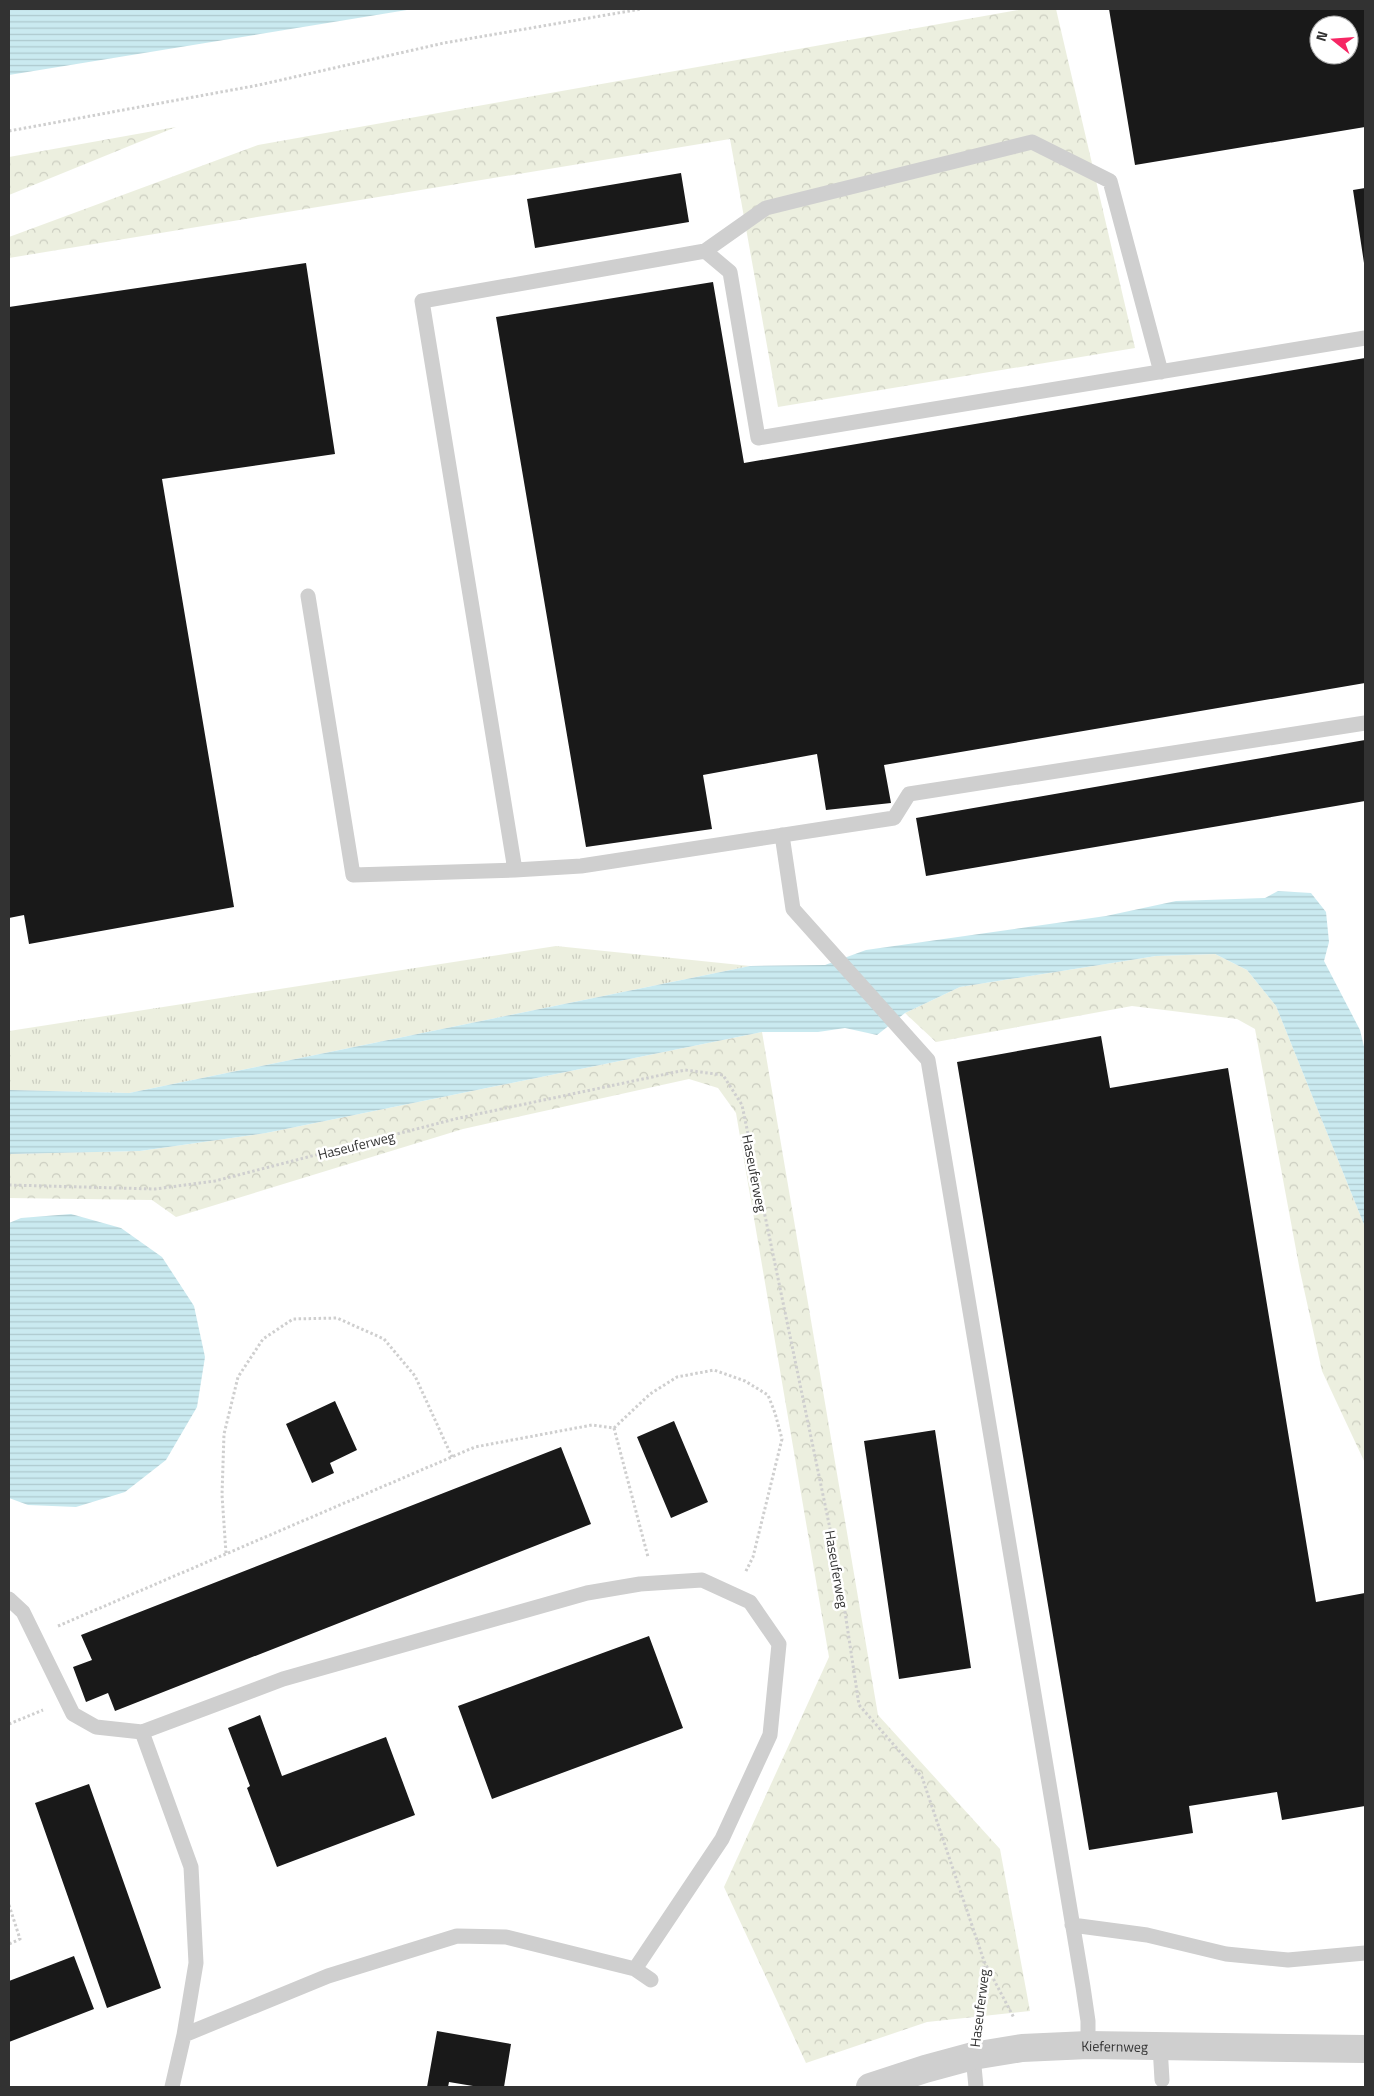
<svg xmlns="http://www.w3.org/2000/svg" width="1374" height="2096" viewBox="0 0 1374 2096" font-family="'Titillium Web',sans-serif">
  <style>
    .grass { fill: url(#grass-tufts) }
    .forest { fill: url(#forest-crowns) }
    .water { fill: url(#water-rules) }
    .building { fill: #191919; fill-rule: evenodd }
    .lines { fill: none; stroke-linecap: round; stroke-linejoin: round }
    .path { stroke: #cfcfcf; stroke-width: 3; stroke-dasharray: 2.5 2.5; stroke-linecap: butt }
    .lane { stroke: #cfcfcf; stroke-width: 15 }
    .street { stroke: #cfcfcf; stroke-width: 28 }
    .labels { text-anchor: middle; dominant-baseline: central; stroke-width: 5; stroke-linejoin: round; paint-order: stroke }
    .street-label { font-size: 14px; fill: #323232; stroke: #fff }
  </style>
  <defs>
    <pattern id="grass-tufts" width="24" height="20" patternUnits="userSpaceOnUse" patternTransform="scale(1.25)"><rect width="24" height="20" fill="#ecefdf"/><path d="M3 7l-1-3M5 7V3M7 7l1-3M15 17l-1-3M17 17v-4M19 17l1-3" fill="none" stroke="#cbcdc0"/></pattern>
    <pattern id="forest-crowns" width="20" height="18" patternUnits="userSpaceOnUse" patternTransform="scale(1.25)"><rect width="20" height="18" fill="#ecefdf"/><path d="M2 6a3 3 0 1 1 6 0M12 15a3 3 0 1 1 6 0" fill="none" stroke="#cbcdc0"/></pattern>
    <pattern id="water-rules" width="6" height="5" patternUnits="userSpaceOnUse" patternTransform="scale(1.25)"><rect width="6" height="5" fill="#caeaf0"/><path d="M0 2.5h6" fill="none" stroke="#aec9ce"/></pattern>
  </defs>
  <rect width="100%" height="100%" fill="#fff"/>
  <path class="grass" d="M556 946 750 966 129 1093 9 1090V1031Z"/>
  <path class="forest" d="M1024 9H1056L1135 348 778 407 730 139 9 258V237L258 145Z
    M176 127 9 195V157Z
    M1215 954 1247 970 1276 1006 1365 1227V1463L1322 1371 1300 1271 1255 1029 1237 1019 1132 1006 936 1042 905 1013 960 987 1156 956Z
    M762 1032 878 1715 1000 1849 1030 2011 927 2022 806 2063 724 1887 829 1657 736 1113 718 1088 689 1079 463 1129 176 1217 152 1200 9 1198V1154L140 1151 266 1133Z"/>
  <path class="water" d="M9 9H413L9 75Z
    M1278 891 1311 893 1326 912 1329 942 1324 961 1360 1030 1365 1051V1227L1276 1006 1247 970 1215 954 1156 956 960 987 905 1013 877 1035 845 1028 818 1032H762L266 1133 140 1151 9 1154V1090L129 1093 750 966 825 965 866 950 1106 916 1176 901 1265 898Z
    M71 1214 121 1228 162 1257 194 1306 205 1357 197 1407 166 1460 125 1492 76 1507 28 1505 9 1498V1223L21 1218Z"/>
  <path class="building" d="M1109 9H1365V127L1135 165ZM1319 25H1349V55H1319Z
    M681 173 689 222 535 248 527 199Z
    M1365 188V263H1364L1353 190Z
    M306 263 335 454 162 479 234 907 29 944 24 915 9 918V307Z
    M713 282 744 463 1365 358V683L884 765 891 803 826 810 817 754 703 775 712 829 586 847 496 317Z
    M1365 740V801L926 876 916 818Z
    M1101 1036 1110 1088 1228 1068 1316 1602 1365 1593V1806L1282 1820 1277 1792 1189 1806 1193 1833 1089 1850 957 1062Z
    M335 1401 357 1450 330 1463 334 1473 312 1483 286 1424Z
    M674 1421 708 1502 671 1518 637 1437Z
    M935 1430 971 1668 899 1679 864 1441Z
    M561 1447 591 1524 115 1711 108 1693 86 1702 73 1667 92 1660 81 1635Z
    M649 1636 683 1728 492 1799 458 1706Z
    M260 1715 282 1776 386 1737 415 1815 277 1867 247 1788 250 1786 228 1728Z
    M89 1784 161 1988 107 2008 35 1803Z
    M74 1956 94 2009 9 2042V1981Z
    M437 2031 511 2044 504 2087H479L449 2082 448 2087H427Z"/>
  <g class="lines">
    <path class="path" d="M9 131 259 85 444 43 641 9
      M9 1185 155 1189 215 1181 459 1118 685 1070 723 1075 742 1105 839 1572 859 1705 922 1777 984 1961 1014 2018
      M614 1428 650 1394 677 1377 714 1370 745 1381 768 1395 775 1413 782 1439 753 1557 745 1573
      M226 1553 222 1495 224 1434 238 1377 263 1339 293 1319 337 1318 384 1339 415 1376 452 1457
      M58 1626 475 1447 592 1425 614 1428 648 1557
      M9 1724 43 1710
      M9 1905 20 1939 9 1944
      M978 2023 984 1962"/>
    <path class="lane" d="M705 251 730 272 758 438 1365 338
      M308 596 353 875 515 870 581 866 894 818 909 794 1365 723
      M782 835 793 909 928 1060 1083 1987 1088 2021V2045
      M515 870 422 301 705 251 766 208 1032 142 1110 181 1161 372
      M9 1599 23 1612 73 1714 96 1727 142 1732 283 1679 587 1593 640 1584 702 1580 750 1602 779 1644 770 1735 722 1839 635 1969
      M142 1732 191 1867 196 1963 184 2035 172 2087
      M1072 1925 1147 1935 1226 1954 1288 1960 1365 1953
      M184 2035 328 1976 457 1936 506 1937 635 1969 651 1980
      M1160 2046 1162 2080
      M973 2056 976 2087"/>
    <path class="street" id="s1" d="M870 2087 925 2069 973 2056 1022 2048 1088 2045 1365 2049"/>
  </g>
  <g class="labels">
    <g class="street-label">
      <text transform="translate(356 1145) rotate(-14)">Haseuferweg</text>
      <text transform="translate(755 1173) rotate(79)">Haseuferweg</text>
      <text transform="translate(837 1569) rotate(80)">Haseuferweg</text>
      <text transform="translate(979 2008) rotate(-83)">Haseuferweg</text>
      <text stroke="none"><textPath href="#s1" startOffset="250">Kiefernweg</textPath></text>
    </g>
  </g>
  <rect width="1374" height="2096" fill="none" stroke="#323232" stroke-width="20"/>
  <g transform="translate(1334 40) rotate(287)"><circle r="24" fill="#ffffff" stroke="#adadad"/>
  <path d="M0-4L9 19L0 12L-9 19Z" fill="#f62664"/>
  <text y="-8" font-size="14" font-weight="bold" text-anchor="middle" fill="#323232">N</text>
  </g>
</svg>
